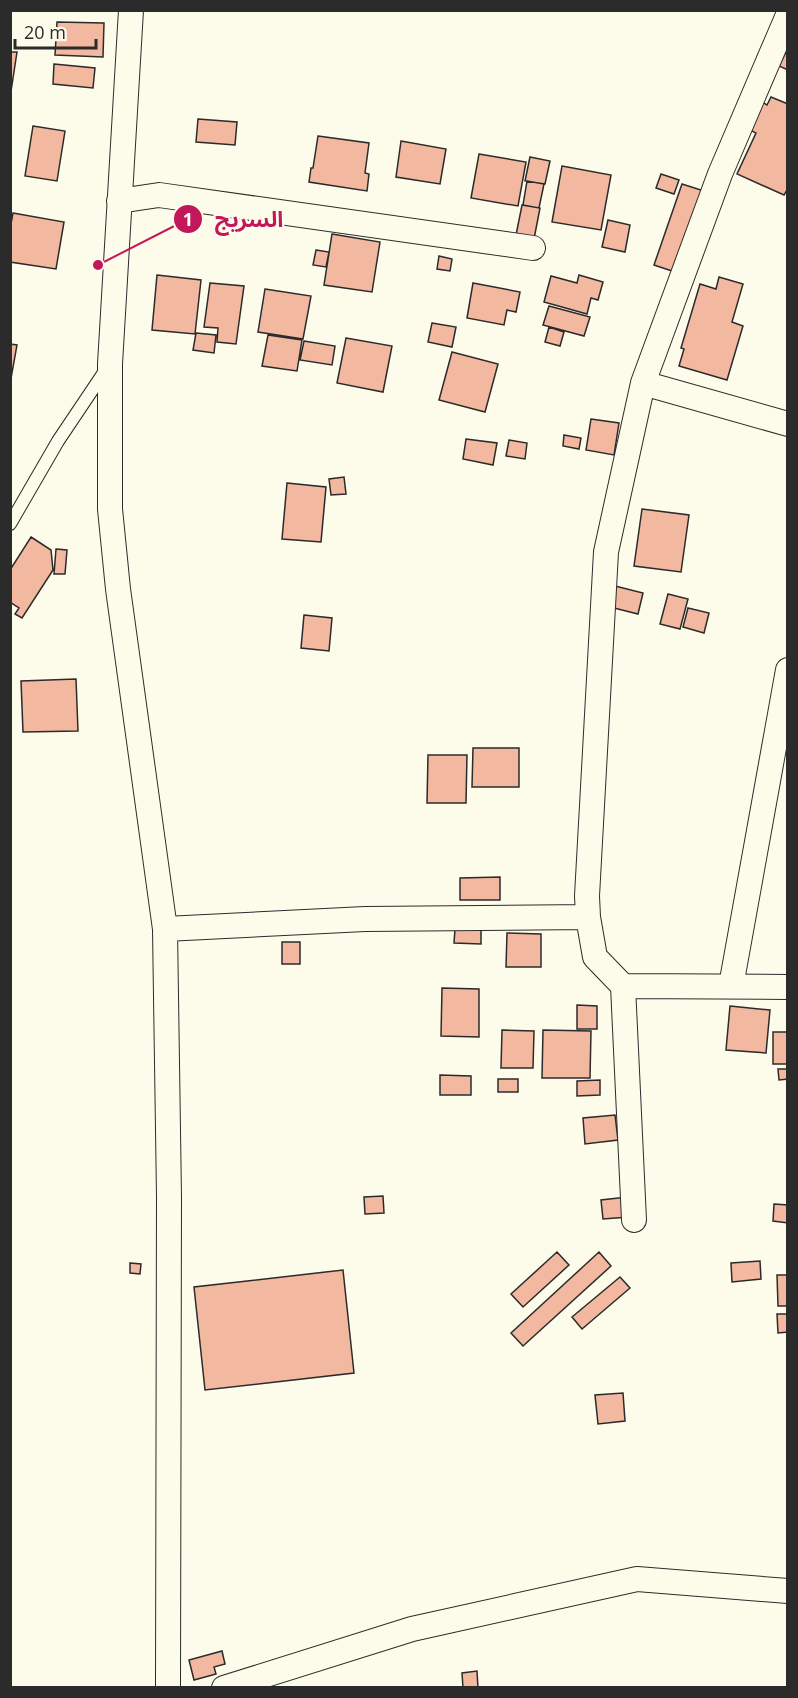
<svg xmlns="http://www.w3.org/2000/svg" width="798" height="1698" viewBox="0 0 798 1698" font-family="'Open Sans','Noto Sans Arabic',sans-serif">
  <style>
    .building { fill: #f2b8a0; stroke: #2b2b2b; stroke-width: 1.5 }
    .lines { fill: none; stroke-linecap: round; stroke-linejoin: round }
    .lane-casing { stroke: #2b2b2b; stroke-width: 14 }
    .street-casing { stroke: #2b2b2b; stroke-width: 26 }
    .lane { stroke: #fdfbea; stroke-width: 12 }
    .street { stroke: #fdfbea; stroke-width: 24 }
    .leader { fill: none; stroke: #c2185b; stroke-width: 2 }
    .callout-dot { fill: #c2185b; stroke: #fdfbea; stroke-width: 2 }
    .mark-label { font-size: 18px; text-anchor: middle; font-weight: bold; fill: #fff }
    .callout-label { font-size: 22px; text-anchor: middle; font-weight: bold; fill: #c2185b; stroke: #fdfbea; stroke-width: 4.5; stroke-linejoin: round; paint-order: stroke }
  </style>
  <rect width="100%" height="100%" fill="#fdfbea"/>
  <path class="building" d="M57 22 104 23 103 57 55 55Z
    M788 48V70L779 66Z
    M10 52H17L10 98Z
    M54 64 95 68 93 88 53 84Z
    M771 97 788 104V188L784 195 737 174 756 133 750 130 762 102 767 105Z
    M198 119 237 122 235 145 196 142Z
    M33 126 65 131 57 181 25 176Z
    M318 136 369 143 365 173 369 174 367 191 309 182 311 168H313Z
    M401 141 446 149 440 184 396 177Z
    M479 154 526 162 518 206 471 198Z
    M530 157 550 161 545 184 525 181Z
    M562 166 611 175 601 230 552 222Z
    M661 174 679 180 674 194 656 188Z
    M527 181 544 184 539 208 523 205Z
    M682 184 704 191 675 272 654 265Z
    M522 205 540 208 534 239 516 235Z
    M13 213 64 222 56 269 10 262V229Z
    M608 220 630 225 625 252 602 247Z
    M332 234 380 242 372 292 324 285Z
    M316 250 329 252 326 267 313 265Z
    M439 256 452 259 450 271 437 269Z
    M157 275 201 280 195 334 152 330Z
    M579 275 603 282 598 300 591 298 587 314 544 302 551 276 577 283Z
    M719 277 743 284 732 322 743 326 727 380 679 366 684 349 681 348 700 284 716 289Z
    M210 283 244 286 236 344 217 342 218 328 204 327Z
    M473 283 520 292 516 312 507 310 504 325 467 318Z
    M265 289 311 296 303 339 258 332Z
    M549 306 590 317 584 336 543 325Z
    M432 323 456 327 452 347 428 342Z
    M549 327 564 332 560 346 545 342Z
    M196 333 216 335 214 353 193 350Z
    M268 335 302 340 297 371 262 366Z
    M346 338 392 346 383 392 337 383Z
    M304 341 335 346 332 365 300 360Z
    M10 344 17 345 10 384Z
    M452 352 498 364 485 412 439 400Z
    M591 419 619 423 614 455 586 450Z
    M564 435 581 438 579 449 563 446Z
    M466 439 497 443 493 465 463 459Z
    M509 440 527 443 525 459 506 456Z
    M344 477 346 494 331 495 329 479Z
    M287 483 326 487 321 542 282 539Z
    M642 509 689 515 681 572 634 566Z
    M31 537 51 550 53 570 22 618 15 614 19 608 10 602V570Z
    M56 549 67 550 65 574H54Z
    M615 586 643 593 638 614 610 607Z
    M668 594 688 599 680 629 660 624Z
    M688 608 709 613 704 633 683 627Z
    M304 615 332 618 329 651 301 648Z
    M76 679 78 731 23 732 21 681Z
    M473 748H519V787H472Z
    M428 755H467L466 803H427Z
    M500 877V900H460V878Z
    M455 929 481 930V944L454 943Z
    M507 933 541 934V967H506Z
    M282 942H300V964H282Z
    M442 988 479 989V1037L441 1036Z
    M577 1005 597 1006V1029H577Z
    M730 1006 770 1010 766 1053 726 1050Z
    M502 1030 534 1031 533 1068H501Z
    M543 1030 591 1031 590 1078H542Z
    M773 1032H788V1064H773Z
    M778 1069H788V1079L779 1080Z
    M440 1075 471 1076V1095H440Z
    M498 1079H518V1092H498Z
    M600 1080V1095L577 1096V1081Z
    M615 1115 618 1140 585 1144 583 1118Z
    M383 1196 384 1213 365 1214 364 1197Z
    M627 1197 629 1217 603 1219 601 1200Z
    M774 1204 788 1205V1223L773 1221Z
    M557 1252 569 1265 523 1307 511 1294Z
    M599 1252 611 1266 523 1346 511 1333Z
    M760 1261 761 1279 732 1282 731 1263Z
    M130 1263 141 1264 140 1274 130 1273Z
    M343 1270 354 1373 205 1390 194 1287Z
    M777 1275H788V1306H778Z
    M620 1277 630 1288 582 1329 572 1317Z
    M777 1314H788V1332L778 1333Z
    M623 1393 625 1421 598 1424 595 1395Z
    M222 1651 225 1664 214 1667 216 1674 194 1680 189 1660Z
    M477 1671 478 1688H463L462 1673Z"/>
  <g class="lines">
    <defs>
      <path id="lane" d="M10 524 58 441 107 368"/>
      <path id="street" d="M131 10 110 364V509L118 589 165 929 169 1197 168 1688
        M119 201 159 195 533 248
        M643 383 788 424
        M588 917 587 896 606 552 643 383 720 174 788 15
        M165 929 365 919 588 917 595 957 623 986 788 987
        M623 986 634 1220
        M731 986 788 670
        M224 1688 412 1629 637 1579 788 1591"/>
    </defs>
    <use href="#lane" class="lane-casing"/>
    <use href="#street" class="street-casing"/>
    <use href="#lane" class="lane"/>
    <use href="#street" class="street"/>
  </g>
  <path class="leader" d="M98 265L188 219"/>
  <g class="callout-dot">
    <circle cx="98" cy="265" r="6"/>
    <circle cx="188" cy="219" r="15"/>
  </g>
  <g class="mark-label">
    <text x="188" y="226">1</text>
  </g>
  <g class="callout-label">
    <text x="249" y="227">السريج</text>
  </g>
  <rect width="798" height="1698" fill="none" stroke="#2b2b2b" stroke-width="24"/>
  <path d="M15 39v9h81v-9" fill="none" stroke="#2b2b2b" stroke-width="3"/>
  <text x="24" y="39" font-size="18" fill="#2b2b2b" stroke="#fdfbea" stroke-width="4.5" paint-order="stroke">20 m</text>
</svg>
